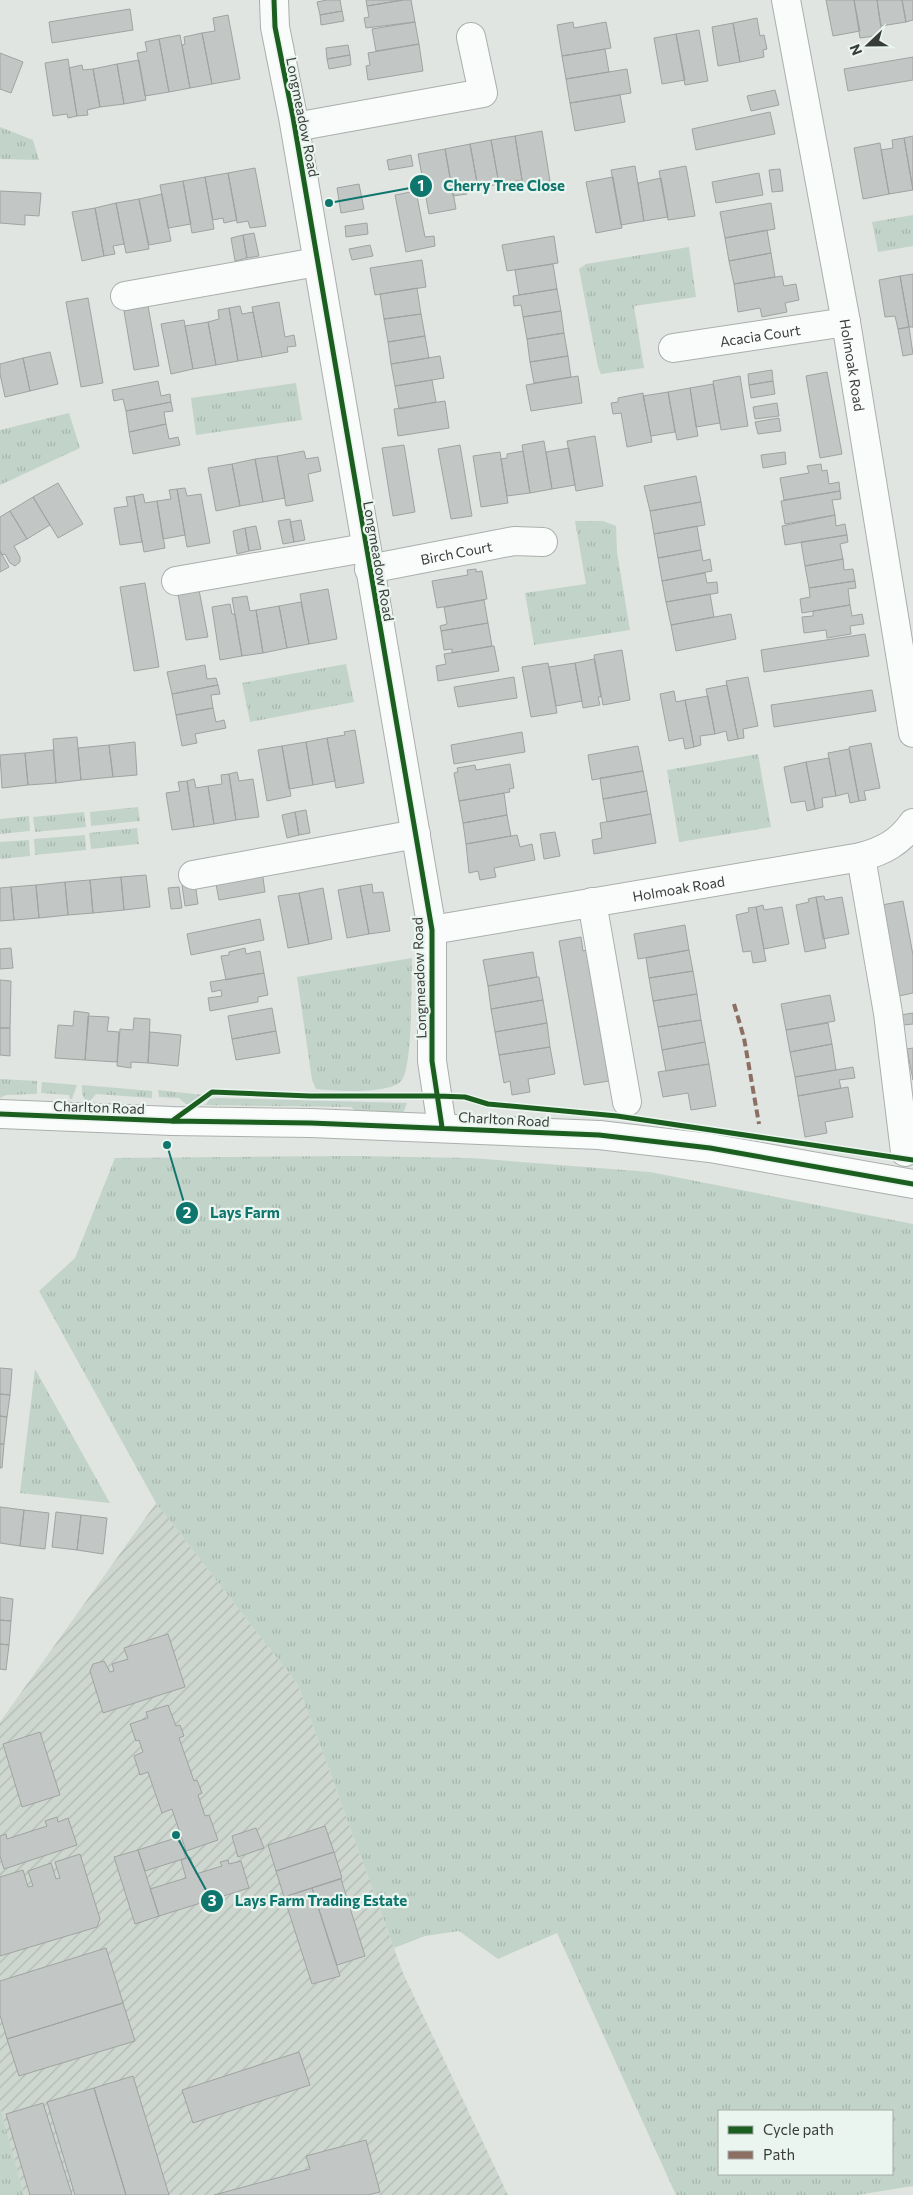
<svg xmlns="http://www.w3.org/2000/svg" width="913" height="2195" viewBox="0 0 913 2195" font-family="Commissioner,sans-serif">
  <style>
    .industrial { fill: url(#industrial-furrows) }
    .grass { fill: url(#grass-tufts); fill-rule: evenodd }
    .building { fill: #c2c6c4; stroke: #9fa3a1 }
    .lines { fill: none; stroke-linecap: round; stroke-linejoin: round }
    .street-casing { stroke: #abafac; stroke-width: 30 }
    .secondary-casing { stroke: #abafac; stroke-width: 30 }
    .street { stroke: #fafbfb; stroke-width: 28 }
    .secondary { stroke: #fafbfb; stroke-width: 28 }
    .quiet { stroke: #8d6e63; stroke-width: 4; stroke-dasharray: 8 4; stroke-linecap: butt }
    .cycleway-casing { stroke: #ebf5ef; stroke-width: 8 }
    .cycleway { stroke: #1b5e20; stroke-width: 5 }
    .labels { text-anchor: middle; dominant-baseline: central; stroke-width: 4.5; stroke-linejoin: round; paint-order: stroke }
    .street-label { font-size: 14px; fill: #393d3a; stroke: #ebf5ef }
    .leader { fill: none; stroke: #0f766e; stroke-width: 2 }
    .callout-dot { fill: #0f766e; stroke: #ebf5ef; stroke-width: 2 }
    .mark-label { font-size: 15px; text-anchor: middle; font-weight: bold; fill: #fff }
    .callout-label { font-size: 15px; text-anchor: middle; font-weight: bold; fill: #0f766e; stroke: #ebf5ef; stroke-width: 4.5; stroke-linejoin: round; paint-order: stroke }
  </style>
  <defs>
    <pattern id="industrial-furrows" width="10" height="10" patternUnits="userSpaceOnUse" patternTransform="scale(1.25)"><rect width="10" height="10" fill="#cdd7d0"/><path d="M-1 1l2-2M0 10L10 0M9 11l2-2" fill="none" stroke="#b1b9b3"/></pattern>
    <pattern id="grass-tufts" width="24" height="20" patternUnits="userSpaceOnUse" patternTransform="scale(1.25)"><rect width="24" height="20" fill="#c2d3c9"/><path d="M3 7l-1-3M5 7V3M7 7l1-3M15 17l-1-3M17 17v-4M19 17l1-3" fill="none" stroke="#a7b6ad"/></pattern>
  </defs>
  <rect width="100%" height="100%" fill="#e0e5e2"/>
  <path class="industrial" d="M156 1503 298 1685 403 1973 508 2195H24L0 2107V1722Z"/>
  <path class="grass" d="M0 127 33 140 39 160 0 159Z
    M913 215V246L878 252 872 222Z
    M689 247 696 297 634 306 644 368 601 374 598 367 579 269 586 264Z
    M296 383 302 420 196 435 191 398Z
    M69 413 80 448 0 485V430Z
    M575 521H603L616 526 617 552 630 630 534 645 525 593 586 584Z
    M346 664 354 702 250 722 242 683Z
    M758 754 771 827 679 842 667 770Z
    M138 807 140 821 91 826 90 812Z
    M84 812 86 827 35 832 33 817Z
    M29 816 30 831 0 834V819Z
    M137 828 139 844 91 849 89 833Z
    M85 835 86 850 35 855 34 839Z
    M29 840 30 856 0 859V842Z
    M412 958C411 981 413 1064 402 1080 391 1095 334 1091 316 1089L312 1080 297 977Z
    M0 1079 37 1081V1094L6 1095 0 1098Z
    M42 1082 77 1085 72 1099H70L69 1095 41 1093Z
    M82 1085 152 1091V1098L96 1094 90 1101 85 1100 82 1094Z
    M158 1090 203 1095 196 1104H186L179 1098 159 1097Z
    M217 1098 407 1103 403 1113H358L351 1107 205 1105 210 1099Z
    M353 1156 471 1158 650 1172 913 1224V2186L857 2195H676L557 1933 498 1959 459 1931 425 1936 394 1948 298 1685 156 1503 39 1291 75 1258 115 1158ZM892 2111V2174H719V2111Z
    M35 1369 110 1503 20 1493Z
    M0 2107 24 2195H0Z"/>
  <path class="building" d="M327 0H340L342 11 320 15 317 2Z
    M366 0H403L367 6Z
    M403 0H411L415 22 366 28 364 18 369 17 367 6Z
    M826 0H854L860 31 833 36Z
    M854 0H877L882 35 860 38Z
    M877 0H902L906 22 881 26Z
    M902 0H913V20L906 22Z
    M130 9 133 30 52 43 49 22Z
    M342 11 344 21 321 25 320 15Z
    M228 15 240 79 212 84 202 33 215 31 213 18Z
    M757 18 760 36 764 35 767 49 763 50 764 57 740 62 733 23Z
    M415 22 419 44 376 51 372 29Z
    M573 22 574 28 606 22 611 48 562 56 557 25Z
    M733 23 740 62 718 66 712 27Z
    M699 30 708 81 685 85 676 34Z
    M202 33 212 84 190 88 182 45 185 44 184 37Z
    M676 34 685 80 662 84 654 38Z
    M180 35 190 88 169 92 159 39Z
    M159 39 169 92 145 96 137 53 147 51 145 42Z
    M419 44 423 71 368 80 366 66 370 65 368 53Z
    M348 45 350 55 327 59 326 48Z
    M605 49 609 72 566 79 562 56Z
    M0 53 23 62 11 93 0 89Z
    M350 55 351 65 329 69 327 59Z
    M913 57V80L848 91 844 69Z
    M68 59 77 116 68 118 67 114 53 116 45 63Z
    M139 60 146 100 124 104 117 64Z
    M117 64 124 104 100 107 93 69Z
    M82 65 83 70 93 69 100 107 87 110 88 115 77 116 69 68Z
    M627 69 631 93 570 103 566 79Z
    M775 90 779 105 751 111 747 96Z
    M620 95 625 122 575 131 570 103Z
    M770 112 775 134 696 150 692 129Z
    M542 131 550 181 523 186 515 136Z
    M515 136 522 180 499 184 491 140Z
    M913 136V190L904 138Z
    M904 138 913 190 889 194 881 150 893 148 892 140Z
    M491 140 499 184 478 188 470 144Z
    M880 143 889 194 863 199 854 148Z
    M470 144 478 188 466 190 467 194 453 196 445 149Z
    M445 149 456 209 429 214 418 154Z
    M411 155 413 166 389 170 387 160Z
    M635 166 644 221 621 225 611 170Z
    M686 166 695 216 668 220 659 171Z
    M255 168 266 226 250 228 248 221 237 223 228 173Z
    M780 169 783 191 772 192 769 170Z
    M228 173 237 220 224 223 223 218 213 220 205 177Z
    M759 173 763 195 716 203 712 182Z
    M205 177 214 229 192 233 183 181Z
    M613 177 622 228 596 233 586 182Z
    M661 178 668 217 644 221 638 183Z
    M183 181 191 224 168 228 160 185Z
    M359 184 364 209 341 213 337 188Z
    M0 191 41 193 39 216 25 215V225L0 223Z
    M416 191 425 237 434 236 435 246 406 252 395 195Z
    M162 194 171 241 149 245 139 199Z
    M139 199 149 249 126 253 116 203Z
    M116 203 124 244 113 246 115 254 104 256 95 208Z
    M771 203 775 229 725 238 720 212Z
    M95 208 104 256 82 261 72 212Z
    M367 223 368 234 346 237 345 226Z
    M767 230 771 253 729 261 725 238Z
    M254 233 259 256 247 258 243 235Z
    M243 235 247 258 235 261 231 238Z
    M554 236 558 263 507 271 502 245Z
    M370 245 373 256 352 260 349 249Z
    M771 253 775 277 734 284 729 261Z
    M422 260 426 287 375 295 370 268Z
    M553 264 557 289 519 295 515 270Z
    M913 274V327H909L900 276Z
    M782 276 784 286 796 284 799 300 785 303 787 312 762 317 760 308 738 312 734 284Z
    M900 276 909 327 898 329 895 316 885 317 879 280Z
    M417 288 421 314 384 319 380 294Z
    M557 289 561 311 523 317 521 305 514 306 513 296Z
    M88 298 103 383 81 387 66 302Z
    M279 302 285 337 294 335 296 346 287 347 288 352 262 357 252 307Z
    M148 306 159 366 134 370 124 311Z
    M240 306 242 314 253 312 262 357 238 361 229 308Z
    M229 308 238 361 216 365 208 322 219 319 218 310Z
    M561 311 564 333 527 339 523 317Z
    M421 314 425 336 388 342 384 319Z
    M184 320 193 369 171 374 161 324Z
    M208 322 216 365 193 369 185 326Z
    M909 327 913 354 903 356 898 329Z
    M564 333 568 356 530 362 527 339Z
    M425 336 429 358 391 364 388 342Z
    M50 352 58 384 30 391 23 358Z
    M440 356 444 378 395 386 391 364Z
    M568 356 571 377 534 383 530 362Z
    M23 358 30 391 5 397 0 374V364Z
    M772 370 773 381 749 385 748 374Z
    M827 372 842 454 820 458 806 376Z
    M578 376 582 403 531 411 526 385Z
    M740 376 748 426 721 430 713 381Z
    M432 380 436 402 399 409 395 386Z
    M158 381 161 396 170 394 171 402 126 411 123 399 114 401 112 390Z
    M773 381 775 394 751 398 749 385Z
    M713 384 720 423 696 427 690 388Z
    M690 388 698 436 677 440 668 392Z
    M668 392 675 432 651 436 643 396Z
    M643 393 652 442 627 447 621 413 613 414 611 403 618 402V398Z
    M445 401 449 428 398 436 394 409Z
    M171 402 173 411 164 412 166 424 129 432 126 411Z
    M777 403 779 416 755 419 753 407Z
    M779 418 781 431 758 434 755 422Z
    M166 424 169 439 178 437 180 445 133 454 129 432Z
    M595 436 603 486 576 491 567 441Z
    M544 441 552 489 530 493 522 445Z
    M404 445 415 512 393 516 382 448Z
    M460 445 472 516 451 519 438 449Z
    M569 448 575 485 552 489 546 452Z
    M304 451 306 459 318 457 321 471 308 474 313 501 286 506 277 456Z
    M523 451 530 493 507 496 501 459 507 458V454Z
    M500 452 508 503 481 507 473 456Z
    M785 452 786 464 763 468 761 455Z
    M277 456 285 498 263 502 255 459Z
    M255 459 263 502 240 506 232 464Z
    M232 464 240 506 216 511 208 468Z
    M821 464 822 471 827 470 829 484 839 482 840 491 784 500 780 478 809 473 807 466Z
    M696 476 701 502 650 511 644 486Z
    M58 483 83 524 58 538 33 497Z
    M185 488 187 496 201 494 210 543 187 547 177 489Z
    M177 489 185 535 163 539 157 501 171 499 169 490Z
    M840 491 841 499 832 500 835 515 785 524 781 501Z
    M143 494 145 503 157 501 165 548 144 552 134 496Z
    M134 496 142 542 120 545 114 508 128 506 126 497Z
    M33 497 50 525 27 539 10 511Z
    M701 502 705 525 654 534 650 511Z
    M10 511 27 539 14 546 20 557V562L15 566 10 563 5 554 2 555 0 551V517Z
    M835 515 836 526 845 524 847 535 785 545 782 526Z
    M290 519 294 542 283 544 278 521Z
    M301 520 305 540 294 542 290 522Z
    M256 526 261 549 249 551 245 528Z
    M697 526 701 550 658 558 654 534Z
    M245 528 249 551 237 554 233 531Z
    M847 535 848 542 840 544 843 559 805 566 801 542Z
    M701 550 703 561 710 559 712 571 662 581 658 558Z
    M0 551 9 567 0 572Z
    M843 559 844 570 853 569 855 581 809 588 805 566Z
    M476 569V572L482 571 487 599 437 608 432 581 468 575 467 570Z
    M705 573 707 583 717 582 718 593 666 602 662 581Z
    M855 581 856 588 848 589 850 605 802 613 800 599 810 597 809 588Z
    M145 583 159 667 134 671 120 587Z
    M328 589 337 639 309 644 300 594Z
    M199 590 208 637 186 640 178 594Z
    M710 594 714 617 671 625 666 602Z
    M247 596 250 611 256 610 263 653 242 656 232 598Z
    M484 600 488 623 441 631 440 626 447 624 444 607Z
    M301 602 309 644 287 648 279 606Z
    M230 604 232 614H235L242 656 220 660 212 607Z
    M850 605 852 616 862 614 864 624 850 626 851 634 827 638 826 630 804 633 802 617 813 616V611Z
    M279 606 287 648 263 653 256 610Z
    M731 614 736 639 676 651 671 625Z
    M488 623 492 646 452 653V649L444 650 441 631Z
    M865 634 869 656 764 672 761 650Z
    M494 646 499 671 438 681 436 666 446 664 444 654Z
    M622 650 630 700 603 705 594 655Z
    M594 659 601 697H598L600 705 583 708 575 663Z
    M548 663 557 713 531 717 522 667Z
    M575 663 582 701 556 706 549 667Z
    M205 665 207 679 216 678 218 685 172 694 167 672Z
    M514 677 517 698 458 707 454 687Z
    M748 677 758 726 743 729 744 738 738 739 726 681Z
    M218 685 220 694 211 695 213 708 176 715 172 694Z
    M727 685 738 739 728 741 726 731 715 734 706 689Z
    M872 690 876 711 774 727 771 705Z
    M674 691 676 702 685 700 694 747 685 749 683 738 669 741 660 694Z
    M708 696 715 734 700 736 701 745 694 747 685 700Z
    M213 708 216 722 224 720 226 728 195 734 197 743 182 746 176 715Z
    M355 730 364 783 336 788 327 738 345 735 344 732Z
    M522 732 525 752 454 764 451 745Z
    M77 737 81 780 56 783 53 739Z
    M327 738 335 781 313 785 306 742Z
    M135 742 137 775 113 777 109 745Z
    M306 742 313 785 289 789 282 746Z
    M871 743 880 788 864 791 866 800 859 801 849 747Z
    M109 745 113 777 81 780 78 748Z
    M282 746 291 796 267 801 258 750Z
    M638 746 643 771 592 780 588 755Z
    M849 749 859 801 850 803 848 793 836 796 828 753Z
    M53 750 56 783 28 785 25 753Z
    M25 753 28 785 2 788 0 755Z
    M829 758 836 796 822 798 823 807 815 809 806 762Z
    M806 762 815 809 807 811 805 801 791 803 784 767Z
    M510 764 514 788 509 789 510 792 459 801 454 773 458 772 457 768 475 765 476 770Z
    M643 771 647 791 603 799 600 778Z
    M237 772 239 781 253 779 259 817 236 820 229 774Z
    M229 774 236 820 214 824 208 786 222 784 221 775Z
    M194 779 196 788 208 786 214 824 194 827 187 781Z
    M187 781 194 827 172 830 166 793 180 791 178 782Z
    M647 791 651 814 607 822 603 799Z
    M504 793 507 815 463 823 459 801Z
    M306 810 310 833 299 835 295 812Z
    M295 812 299 835 287 838 282 815Z
    M651 814 656 843 594 854 592 840 602 838 600 823Z
    M507 815 511 836 466 844 463 823Z
    M555 832 560 856 544 859 540 834Z
    M517 835 520 847 532 844 535 860 494 868 496 877 480 880 478 871 469 873 466 844Z
    M262 871 265 892 219 900 215 879Z
    M146 875 150 907 124 910 121 877Z
    M121 877 124 910 93 913 90 880Z
    M90 880 93 913 68 915 65 882Z
    M65 882 68 915 39 918 36 885Z
    M195 883 198 904 185 906 182 885Z
    M372 884 373 893 383 892 390 931 369 934 360 886Z
    M36 885 39 918 14 920 11 887Z
    M360 886 369 934 347 938 338 890Z
    M11 887 14 920 0 921V888Z
    M179 887 182 908 171 909 168 888Z
    M323 888 332 939 309 944 299 893Z
    M299 893 309 944 288 948 278 896Z
    M824 896 825 900 842 897 849 934 823 939 816 897Z
    M816 897 826 948 805 952 796 905 809 902 808 899Z
    M903 901 913 955V993L899 996 882 905Z
    M763 905 764 910 782 907 789 944 764 949 756 907Z
    M756 907 766 961 753 963 751 951 743 952 736 915 749 912 748 908Z
    M260 919 264 940 191 955 187 934Z
    M685 925 689 950 638 959 634 934Z
    M581 937 583 951 586 950 609 1081 584 1085 559 941Z
    M11 948 13 968 0 969V949Z
    M245 948 246 954 260 951 264 973 226 980 221 956 229 955V952Z
    M689 950 693 971 649 978 646 958Z
    M533 952 537 977 488 986 483 960Z
    M693 971 697 994 653 1001 649 978Z
    M264 973 268 995 258 997V1002L210 1011 208 998 222 996 221 990 212 992 210 982Z
    M537 977H539L543 1000 491 1009 488 986Z
    M0 980 11 981 10 1028H0Z
    M697 994 701 1020 658 1027 653 1001Z
    M830 995 835 1021 786 1030 781 1004Z
    M543 1000 547 1023 495 1032 491 1009Z
    M272 1008 276 1031 232 1039 228 1016Z
    M74 1011 89 1013 85 1060 55 1058 58 1025 73 1026Z
    M913 1013V1024L903 1025 901 1015Z
    M88 1016 109 1017 107 1031 119 1032 117 1062 85 1060Z
    M134 1018 150 1019 148 1063 131 1062V1068L117 1066 120 1029 133 1030Z
    M701 1020 705 1042 662 1050 658 1027Z
    M547 1023 550 1047 499 1055 495 1032Z
    M828 1023 832 1044 790 1052 786 1030Z
    M0 1028H10V1056L0 1055Z
    M276 1031 280 1053 236 1060 232 1039Z
    M150 1032 181 1035 178 1066 148 1063Z
    M705 1042 709 1064 666 1071 662 1050Z
    M832 1044 836 1070 795 1077 790 1052Z
    M550 1047 555 1074 528 1079 530 1092 512 1095 510 1081 504 1083 499 1055Z
    M913 1048V1080L907 1049Z
    M709 1064 716 1106 691 1110 688 1093 663 1097 658 1072Z
    M853 1067 855 1078 839 1080 841 1088 798 1096 795 1077Z
    M848 1087 853 1117 825 1122 827 1133 805 1137 798 1096Z
    M0 1368 12 1369 10 1395 0 1394Z
    M0 1394 10 1395 7 1417 0 1416Z
    M0 1416 7 1417 4 1444H0Z
    M0 1444H4L2 1468H0Z
    M0 1507 24 1510 20 1546 0 1543Z
    M24 1510 49 1513 45 1549 20 1546Z
    M56 1512 81 1515 77 1550 52 1547Z
    M81 1515 107 1518 103 1554 77 1550Z
    M0 1597 13 1599 11 1621 0 1620Z
    M0 1620 11 1621 9 1645 0 1644Z
    M168 1634 185 1687 103 1713 90 1671 93 1664 104 1661 110 1672 114 1671 112 1664 128 1659 124 1648Z
    M0 1644 9 1645 6 1670 0 1669Z
    M168 1705 176 1726 180 1725 184 1736 179 1738 194 1781 197 1780 202 1793 198 1795 205 1816 209 1815 218 1840 186 1851 172 1809 162 1813 148 1772 140 1775 134 1756 143 1752 139 1740 136 1741 130 1724 148 1718 146 1712Z
    M40 1732 60 1795 22 1807 3 1744Z
    M57 1817 58 1822 68 1818 77 1845 4 1869 0 1856V1836L6 1834 7 1839 47 1826 45 1821Z
    M325 1826 334 1852 276 1871 268 1845Z
    M256 1828 264 1848 238 1857 232 1836Z
    M179 1837 186 1858 145 1871 138 1850Z
    M138 1850 159 1916 135 1924 114 1857Z
    M334 1852 342 1878 284 1897 276 1871Z
    M80 1854 100 1919 97 1927 0 1956V1877L23 1870 28 1887 33 1886 28 1871 51 1863 56 1879 60 1878 55 1862Z
    M190 1857 196 1874 222 1866 220 1862 228 1860 229 1864 241 1861 249 1888 159 1916 150 1889 186 1878 181 1860Z
    M341 1879 365 1956 337 1965 312 1888Z
    M312 1888 340 1976 312 1984 284 1897Z
    M106 1948 123 2003 7 2039 0 2015V1981Z
    M123 2003 135 2041 19 2076 7 2039Z
    M299 2052 310 2085 193 2123 182 2090Z
    M133 2076 169 2195H126L94 2088Z
    M94 2088 126 2195H75L47 2102Z
    M43 2103 72 2195H30L6 2114Z
    M366 2140 380 2192 368 2195H214L310 2169 306 2156Z"/>
  <g class="lines">
    <defs>
      <g id="street">
        <path d="M274 0 275 27 293 117 432 930V1061L442 1127"/>
        <path id="s1" d="M786 0 846 322 913 733"/>
        <path d="M295 127 483 93 471 37"/>
        <path d="M125 296 317 262"/>
        <path id="s2" d="M673 348 846 322"/>
        <path id="s3" d="M369 569 514 541 543 542"/>
        <path d="M176 581 365 548"/>
        <path d="M861 857 888 1013 905 1152"/>
        <path d="M193 875 416 834"/>
        <path d="M592 902 627 1102"/>
        <path id="s4" d="M432 930 861 857C883 851 899 843 913 823"/>
      </g>
      <path id="secondary" d="M0 1114 172 1121 311 1123 599 1135 710 1148 913 1184"/>
    </defs>
    <use href="#street" class="street-casing"/>
    <use href="#secondary" class="secondary-casing"/>
    <use href="#street" class="street"/>
    <use href="#secondary" class="secondary"/>
    <path class="quiet" d="M734 1004 744 1038 759 1124"/>
    <defs>
      <path id="cycleway" d="M274 0 275 27 293 117 432 930V1061L442 1127
        M0 1114 172 1121 311 1123 599 1135 710 1148 913 1184
        M172 1121 212 1092 310 1096H437L465 1097 488 1104 617 1116 913 1160"/>
    </defs>
    <use href="#cycleway" class="cycleway-casing"/>
    <use href="#cycleway" class="cycleway"/>
  </g>
  <g class="labels">
    <g class="street-label">
      <text transform="translate(303 117) rotate(79)">Longmeadow Road</text>
      <text stroke="none"><textPath href="#s2" startOffset="88">Acacia Court</textPath></text>
      <text stroke="none"><textPath href="#s1" startOffset="371">Holmoak Road</textPath></text>
      <text stroke="none"><textPath href="#s3" startOffset="89">Birch Court</textPath></text>
      <text transform="translate(379 561) rotate(80)">Longmeadow Road</text>
      <text stroke="none"><textPath href="#s4" startOffset="250">Holmoak Road</textPath></text>
      <text transform="translate(419 978) rotate(-92)">Longmeadow Road</text>
      <text transform="translate(99 1107) rotate(2)">Charlton Road</text>
      <text transform="translate(504 1119) rotate(3)">Charlton Road</text>
    </g>
  </g>
  <path class="leader" d="M329 203L421 186M167 1145L187 1213M176 1835L212 1901"/>
  <g class="callout-dot">
    <circle cx="329" cy="203" r="5"/>
    <circle cx="167" cy="1145" r="5"/>
    <circle cx="176" cy="1835" r="5"/>
    <circle cx="421" cy="186" r="12"/>
    <circle cx="187" cy="1213" r="12"/>
    <circle cx="212" cy="1901" r="12"/>
  </g>
  <g class="mark-label">
    <text x="421" y="191">1</text>
    <text x="187" y="1218">2</text>
    <text x="212" y="1906">3</text>
  </g>
  <g class="callout-label">
    <text x="504" y="191">Cherry Tree Close</text>
    <text x="245" y="1218">Lays Farm</text>
    <text x="321" y="1906">Lays Farm Trading Estate</text>
  </g>
  <rect x="718" y="2110" width="175" height="65" fill="#ebf5ef" stroke="#a4aba7"/>
  <rect x="728" y="2126" width="25" height="8" fill="#1b5e20" stroke="#a4aba7"/>
  <text x="763" y="2135" font-size="15" fill="#393d3a">Cycle path</text>
  <rect x="728" y="2151" width="25" height="8" fill="#8d6e63" stroke="#a4aba7"/>
  <text x="763" y="2160" font-size="15" fill="#393d3a">Path</text>
  <g transform="translate(868 45) rotate(248)" stroke="#ebf5ef" stroke-width="4" paint-order="stroke">
  <path d="M0-4L9 19L0 12L-9 19Z" fill="#393d3a"/>
  <text y="-8" font-size="14" font-weight="bold" text-anchor="middle" fill="#393d3a">N</text>
  </g>
</svg>
